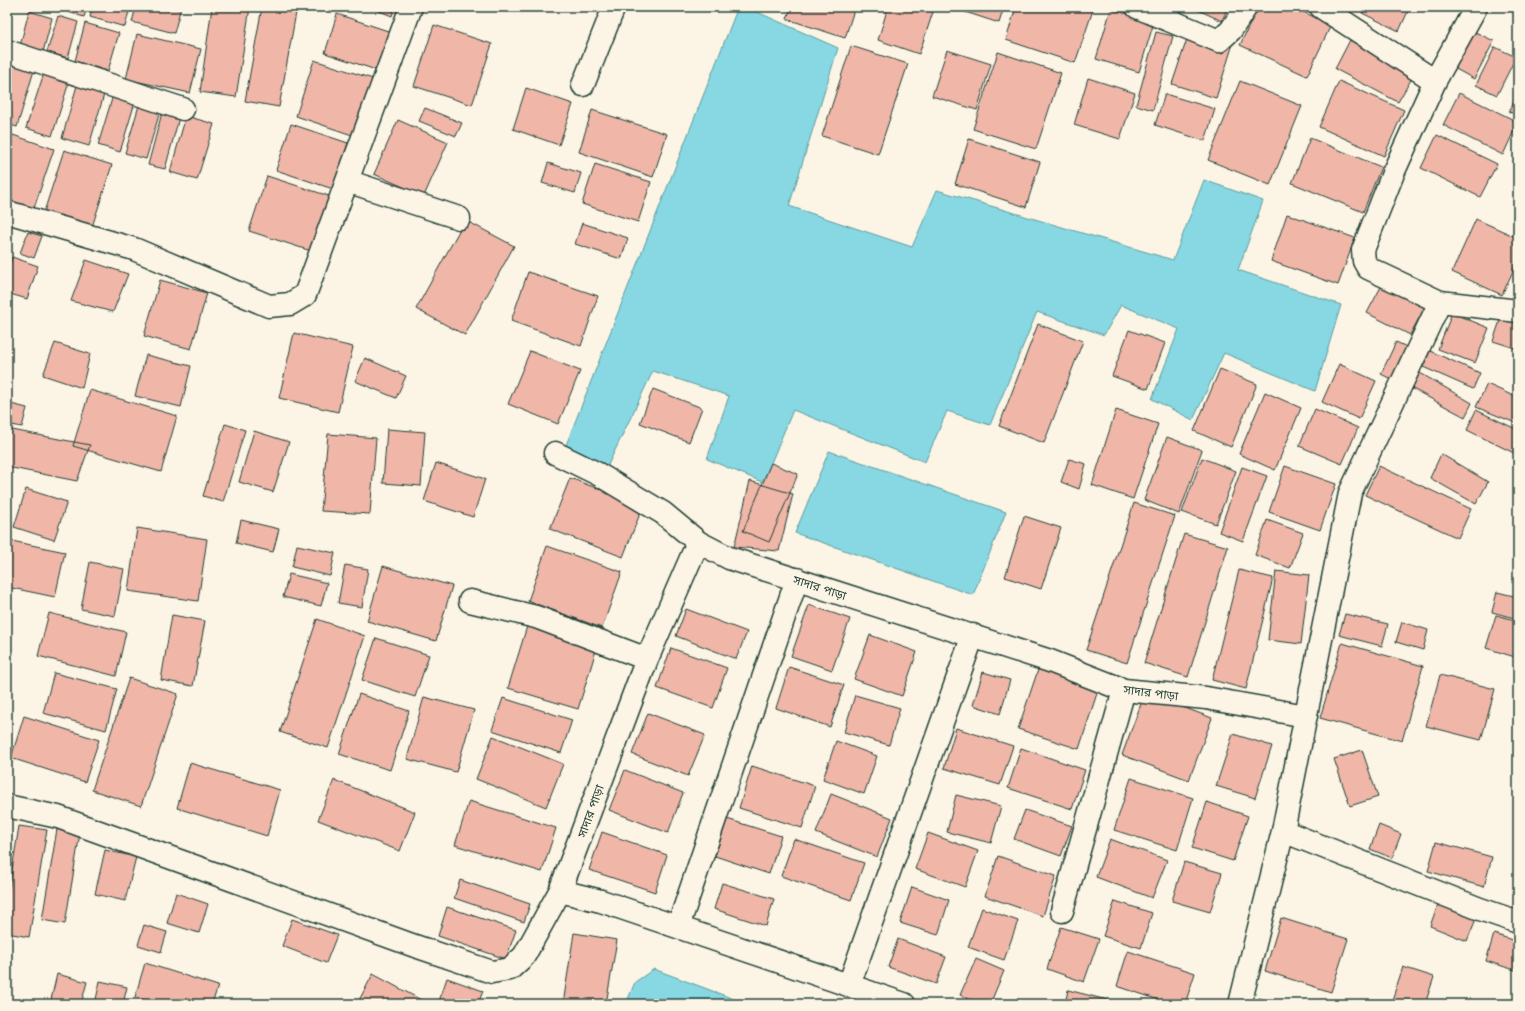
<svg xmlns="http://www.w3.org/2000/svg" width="1525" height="1011" viewBox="0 0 1525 1011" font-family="Mali,'Noto Sans Bengali',sans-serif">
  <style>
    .water { fill: #87d8e3; stroke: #5d9a9d }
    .building { fill: #f0b7a8; stroke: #1f3d34 }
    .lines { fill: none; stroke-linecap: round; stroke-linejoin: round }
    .minor-casing { stroke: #1f3d34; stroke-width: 25 }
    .minor { stroke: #fcf5e5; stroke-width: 22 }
    .labels { text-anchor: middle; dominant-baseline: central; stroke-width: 4; stroke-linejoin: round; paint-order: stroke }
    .street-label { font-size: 12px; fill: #1f3d34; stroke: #fcf5e5 }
  </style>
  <rect width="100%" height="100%" fill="#fcf5e5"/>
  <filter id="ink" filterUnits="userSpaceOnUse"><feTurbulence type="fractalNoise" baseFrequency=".025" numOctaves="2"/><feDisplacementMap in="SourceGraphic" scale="8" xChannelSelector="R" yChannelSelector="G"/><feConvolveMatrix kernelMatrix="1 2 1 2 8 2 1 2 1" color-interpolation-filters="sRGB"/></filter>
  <g filter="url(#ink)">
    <path class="water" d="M738 7H746L838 48 789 206 912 247 937 190 1173 260 1204 180 1263 201 1238 270 1341 305 1315 391 1224 353 1193 420 1152 399 1179 329 1121 305 1104 335 1037 312 990 425 947 411 925 462 793 410 771 463 762 482 707 459 729 396 653 371 607 467 566 445Z
      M829 451 1006 512 973 595 795 533Z
      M654 969 747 1004H626L635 982Z"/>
    <path class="building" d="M52 7H87L84 17Z
      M93 7H130L125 27 90 17Z
      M136 7H181L174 33 132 22Z
      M212 7H250L236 97 200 92Z
      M262 7H297L279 107 245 101Z
      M369 7H395L392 16Z
      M791 7H855L845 38 787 19Z
      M888 7H919L933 12 919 54 878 40Z
      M957 7H1004L999 23 956 9Z
      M1016 7H1094L1075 63 1006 40Z
      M1197 7H1228L1222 21 1196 9Z
      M1258 7H1293L1331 25 1307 76 1240 45Z
      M1365 7H1410L1399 31 1362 13Z
      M1111 9 1154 22 1139 72 1096 59Z
      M29 11 52 18 43 52 20 46Z
      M337 14 391 32 379 71 325 53Z
      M58 16 78 22 68 58 47 52Z
      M85 23 119 33 108 71 75 61Z
      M434 25 492 44 472 105 414 86Z
      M1473 31 1494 41 1474 79 1454 68Z
      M1156 32 1173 36 1153 110 1136 105Z
      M1189 33 1232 47 1216 98 1172 84Z
      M137 34 201 49 190 93 126 79Z
      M1350 40 1412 78 1398 102 1335 69Z
      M851 46 908 64 878 154 822 136Z
      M1495 47 1516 57 1497 95 1476 85Z
      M947 50 991 64 977 110 932 96Z
      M998 52 1061 73 1036 149 973 129Z
      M7 59 35 67 17 127 7 124Z
      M314 60 376 80 358 137 296 116Z
      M45 70 70 79 52 136 26 128Z
      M1088 78 1135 93 1120 139 1074 125Z
      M1240 81 1302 106 1270 185 1208 160Z
      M1339 81 1404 110 1384 156 1319 127Z
      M78 82 105 91 89 146 62 138Z
      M526 88 573 104 559 145 513 129Z
      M114 92 136 99 120 152 98 145Z
      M1518 92V115L1509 112Z
      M1459 93 1518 122 1503 155 1443 125Z
      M1165 94 1215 109 1205 141 1155 125Z
      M140 102 161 108 146 159 125 153Z
      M425 108 462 123 456 136 419 121Z
      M163 109 180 114 165 169 148 165Z
      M592 110 667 134 653 177 579 152Z
      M186 116 214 124 197 180 170 172Z
      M398 120 448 142 424 196 374 174Z
      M291 124 348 143 333 189 276 170Z
      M7 133 54 149 31 217 7 209Z
      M1437 135 1497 164 1480 197 1421 168Z
      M1310 138 1381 167 1363 212 1292 183Z
      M969 139 1040 162 1026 207 955 184Z
      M64 150 112 165 91 230 43 215Z
      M548 163 581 173 575 193 542 183Z
      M595 164 651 182 638 222 582 204Z
      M267 176 329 196 311 251 249 231Z
      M1287 214 1355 238 1338 285 1271 261Z
      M1476 219 1518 238V260L1502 295 1452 272Z
      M465 220 514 246 465 335 416 309Z
      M582 223 628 238 621 259 575 244Z
      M28 232 42 236 34 258 20 253Z
      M12 257 38 266 27 299 7 293V272Z
      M86 260 128 274 113 312 71 301Z
      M528 272 598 296 581 346 511 321Z
      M160 280 207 293 191 349 144 336Z
      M1382 285 1425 307 1410 335 1367 313Z
      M1452 313 1489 328 1475 363 1438 349Z
      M1502 315 1518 320V349L1493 341Z
      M1038 324 1083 341 1044 443 999 426Z
      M1129 330 1165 343 1148 389 1112 376Z
      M294 333 353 347 338 412 279 398Z
      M1396 342 1409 348 1393 380 1381 374Z
      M55 343 90 354 82 388 43 375Z
      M530 351 580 371 558 424 508 404Z
      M1430 351 1480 373 1473 389 1423 367Z
      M146 355 191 366 181 407 135 396Z
      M365 358 406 376 396 398 355 381Z
      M1339 364 1376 381 1359 419 1322 402Z
      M1220 369 1257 384 1231 447 1194 431Z
      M1420 373 1472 403 1465 417 1411 388Z
      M1487 384 1518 398V424L1476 407Z
      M653 389 702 408 689 442 640 423Z
      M90 390 177 416 161 472 73 446Z
      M1265 392 1301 408 1275 470 1239 454Z
      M7 403 27 408 22 427 7 424Z
      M1315 409 1358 428 1342 464 1299 446Z
      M1116 410 1158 424 1133 499 1092 485Z
      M1476 410 1518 430V455L1467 430Z
      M225 424 245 430 223 502 203 496Z
      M7 429 90 445 77 481 7 467Z
      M387 429 425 432 421 486 383 483Z
      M254 431 289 442 273 492 239 482Z
      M328 434 376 438 370 514 321 511Z
      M1167 437 1202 450 1179 514 1144 500Z
      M1441 454 1488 482 1476 504 1430 478Z
      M1202 458 1236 471 1216 524 1182 512Z
      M1069 459 1086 464 1079 489 1061 482Z
      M436 463 485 479 473 517 424 501Z
      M771 463 798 474 769 542 743 531Z
      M1285 466 1336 484 1320 530 1269 512Z
      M1379 466 1471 509 1458 538 1365 495Z
      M1242 467 1267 476 1243 541 1219 532Z
      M570 478 643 506 623 557 550 529Z
      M750 481 793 494 779 551 734 547Z
      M26 489 67 502 54 540 14 527Z
      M1134 503 1175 516 1127 663 1086 650Z
      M1024 516 1061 528 1041 589 1005 577Z
      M241 520 279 529 273 552 236 543Z
      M1267 520 1303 533 1290 568 1255 555Z
      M137 528 207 539 198 601 128 591Z
      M1184 534 1228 547 1188 677 1144 663Z
      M7 540 65 552 55 597 7 587Z
      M297 545 335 553 330 576 292 567Z
      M547 546 622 572 602 628 528 601Z
      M90 562 124 569 115 616 81 609Z
      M345 565 368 569 362 607 338 603Z
      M383 566 452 586 436 641 367 621Z
      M1239 570 1273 578 1246 689 1212 680Z
      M1276 571 1309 575 1301 644 1268 640Z
      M289 574 327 583 321 606 283 597Z
      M1497 592 1518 597V619L1492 612Z
      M809 605 850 619 832 670 791 656Z
      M686 609 747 632 736 659 676 636Z
      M49 613 126 632 116 676 38 656Z
      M1345 614 1388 624 1382 646 1339 635Z
      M172 615 205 621 193 686 161 680Z
      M1496 615 1518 621V658L1486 648Z
      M317 619 365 636 328 748 280 732Z
      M1402 622 1428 630 1423 650 1396 642Z
      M528 623 598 644 578 709 508 688Z
      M870 635 917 652 902 696 854 679Z
      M376 638 429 655 415 697 362 680Z
      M1342 643 1423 666 1402 741 1320 718Z
      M671 648 727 668 713 708 657 688Z
      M1040 664 1100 684 1079 749 1018 729Z
      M789 667 844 685 830 727 776 708Z
      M983 672 1010 680 1000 714 973 705Z
      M54 673 117 689 106 730 43 713Z
      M1440 675 1495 689 1481 740 1426 726Z
      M129 678 178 694 141 806 92 790Z
      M1145 693 1212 718 1189 780 1122 755Z
      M359 694 409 711 390 770 339 754Z
      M855 695 900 708 889 745 844 732Z
      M424 697 474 710 456 772 407 759Z
      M503 698 572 720 561 753 492 730Z
      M648 713 705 735 688 776 632 754Z
      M24 716 99 740 85 782 11 758Z
      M956 728 1013 746 1000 785 944 768Z
      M1233 734 1272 746 1255 798 1216 786Z
      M493 736 563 764 546 807 476 779Z
      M836 741 877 756 864 794 823 779Z
      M1021 748 1085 770 1072 809 1008 788Z
      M1362 750 1378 797 1350 806 1334 759Z
      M190 763 280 790 267 836 177 808Z
      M752 766 815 786 802 828 739 808Z
      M625 770 683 793 668 833 609 810Z
      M1131 778 1193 798 1177 850 1114 830Z
      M334 780 415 812 400 851 318 820Z
      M831 794 892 818 877 857 816 833Z
      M956 795 1001 806 991 843 947 832Z
      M469 801 556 828 542 872 455 845Z
      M1207 802 1248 816 1233 861 1192 848Z
      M1025 810 1072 826 1061 856 1014 839Z
      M727 819 781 836 769 874 715 856Z
      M1379 825 1401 834 1392 858 1370 849Z
      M19 826 47 830 29 937 7 933V901Z
      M57 829 80 833 65 924 42 920Z
      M602 832 667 855 655 892 589 870Z
      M928 833 978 851 965 887 915 869Z
      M794 839 864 863 851 900 781 876Z
      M1110 839 1167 860 1152 898 1096 877Z
      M1436 842 1492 857 1484 887 1428 871Z
      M105 850 136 857 125 901 95 894Z
      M998 856 1056 876 1043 916 985 896Z
      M1184 862 1222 873 1210 912 1172 901Z
      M460 880 530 904 524 922 454 898Z
      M722 883 774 899 766 926 714 909Z
      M912 887 949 900 938 935 900 923Z
      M176 893 208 904 199 933 167 923Z
      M1440 899 1478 914 1467 941 1430 926Z
      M1115 901 1152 913 1141 948 1103 936Z
      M447 907 516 930 506 959 438 936Z
      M982 908 1018 921 1004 960 968 947Z
      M1281 918 1348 939 1331 992 1265 971Z
      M292 919 337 935 326 963 282 946Z
      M144 925 167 932 161 952 138 945Z
      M1061 927 1099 939 1084 982 1047 969Z
      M574 933 617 940 606 1004H563Z
      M1494 934 1518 942V971L1486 961Z
      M898 939 946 957 936 984 888 967Z
      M1128 951 1195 973 1185 1004H1171L1117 986Z
      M976 959 1004 971 990 1004H981L960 995Z
      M145 963 218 986 212 1004H158L135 997Z
      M1403 967 1434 977 1425 1004H1395L1391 1003Z
      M57 974 87 982 81 1004H50Z
      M373 974 423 1001 421 1004H357Z
      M447 978 483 991 478 1004H438Z
      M100 981 127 987 123 1004H95Z
      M1068 990 1111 1001 1110 1004H1065Z
      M1259 998 1280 1004H1257Z
      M1440 1000 1453 1004H1439Z"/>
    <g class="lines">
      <defs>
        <path id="minor" d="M1137 7 1219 41 1231 30 1246 7
          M1321 7 1435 81
          M7 51 183 109
          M583 85 614 7
          M347 181 459 218
          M7 212 134 249 269 306 290 304 305 295 411 7
          M1440 302 1518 311
          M555 453 598 474 663 513 698 542
          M470 601 536 617 647 659
          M7 806 58 817 412 945 492 972 510 969 524 956 560 891 601 901 904 1004
          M1283 831 1480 909 1518 922
          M560 891 647 659 698 542 729 558 1050 661 1124 690 1206 698 1306 716
          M1062 911 1124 690
          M678 927 797 579
          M849 985 973 635
          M1240 1004 1283 831 1350 493 1440 302 1368 268 1364 261 1363 250 1394 171 1435 81 1476 7"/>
      </defs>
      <use href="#minor" class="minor-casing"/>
      <use href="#minor" class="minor"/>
    </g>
  </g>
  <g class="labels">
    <g class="street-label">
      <text transform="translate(820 587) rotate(18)">সাদার পাড়া</text>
      <text transform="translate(1151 692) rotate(7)">সাদার পাড়া</text>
      <text transform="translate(590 811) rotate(-70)">সাদার পাড়া</text>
    </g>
  </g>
  <rect width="1525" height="1011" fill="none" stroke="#fcf5e5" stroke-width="24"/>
  <rect x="12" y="12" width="1501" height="987" fill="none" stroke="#1f3d34" stroke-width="1.5" filter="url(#ink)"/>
</svg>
